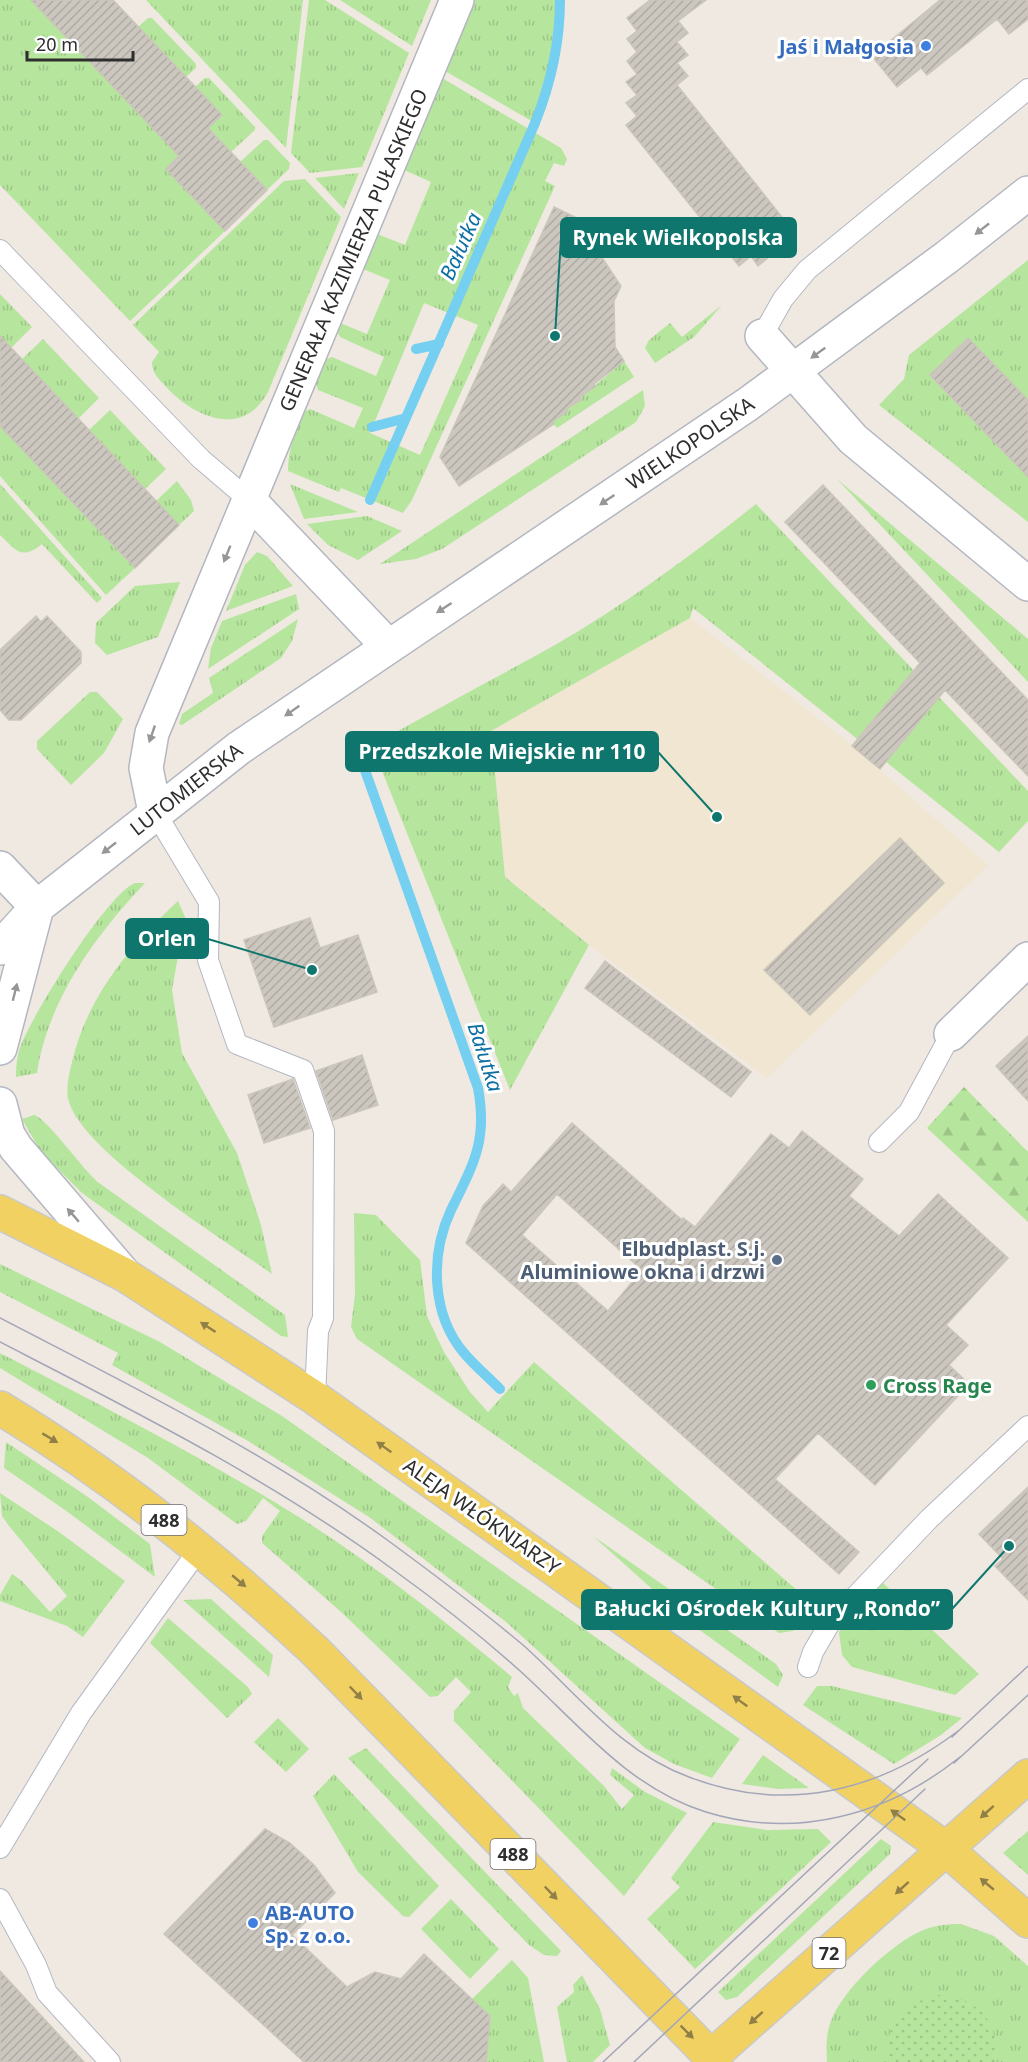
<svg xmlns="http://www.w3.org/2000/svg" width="1028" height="2062" viewBox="0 0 1028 2062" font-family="'Noto Sans',sans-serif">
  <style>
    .education { fill: #f0e6d1 }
    .grass { fill: url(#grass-tufts); fill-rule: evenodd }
    .forest { fill: url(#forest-firs) }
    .garden { fill: url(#garden-dots) }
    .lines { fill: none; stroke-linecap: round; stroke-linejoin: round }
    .stream { stroke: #75cff0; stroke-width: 10 }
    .building { fill: url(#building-hatch); stroke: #cbc5ba; stroke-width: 1.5; fill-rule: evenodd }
    .service-casing { stroke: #b4b7c1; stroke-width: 22 }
    .minor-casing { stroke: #b4b7c1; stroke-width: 36 }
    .tertiary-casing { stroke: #b4b7c1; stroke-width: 36 }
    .primary-casing { stroke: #c9c9c9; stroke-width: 36 }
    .service { stroke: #fff; stroke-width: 20 }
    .minor { stroke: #fff; stroke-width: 33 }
    .tertiary { stroke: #fff; stroke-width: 33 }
    .primary { stroke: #f2d163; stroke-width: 33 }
    .tram { stroke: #a3a6b8; stroke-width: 1.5 }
    .oneway { fill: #969696 }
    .oneway2 { fill: #908048 }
    .shop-dot { fill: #3f7fe0; stroke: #fff; stroke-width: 2 }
    .service-dot { fill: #5c6f8a; stroke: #fff; stroke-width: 2 }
    .leisure-dot { fill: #2e9e5b; stroke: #fff; stroke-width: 2 }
    .labels { text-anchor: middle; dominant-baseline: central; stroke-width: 6; stroke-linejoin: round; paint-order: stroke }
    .shield { fill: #fff; stroke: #6d6d6d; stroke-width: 1.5 }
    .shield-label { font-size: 18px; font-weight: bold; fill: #2e2e2e }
    .shop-label { font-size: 20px; font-weight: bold; fill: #366cbe; stroke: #fff; text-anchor: end }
    .street-label { font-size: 20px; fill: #2e2e2e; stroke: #fff }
    .service-label { font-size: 20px; font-weight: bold; fill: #4e5e75; stroke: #fff; text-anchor: end }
    .leisure-label { font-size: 20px; font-weight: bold; fill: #27864d; stroke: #fff; text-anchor: start }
    .water-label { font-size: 21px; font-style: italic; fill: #0d6fa3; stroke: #fff }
    .leader { fill: none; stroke: #0f766e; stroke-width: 2 }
    .callout-dot { fill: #0f766e; stroke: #fff; stroke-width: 2 }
    .callout { fill: #0f766e; stroke: #0f766e; stroke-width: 2 }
    .callout-label { font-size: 21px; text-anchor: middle; font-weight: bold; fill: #fff }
  </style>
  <defs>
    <pattern id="grass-tufts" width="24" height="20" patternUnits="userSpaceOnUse" patternTransform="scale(1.5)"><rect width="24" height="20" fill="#b6e59e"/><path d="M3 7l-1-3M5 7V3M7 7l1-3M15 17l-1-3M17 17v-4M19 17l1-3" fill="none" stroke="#9dc588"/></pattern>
    <pattern id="forest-firs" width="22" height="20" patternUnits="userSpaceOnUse" patternTransform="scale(1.5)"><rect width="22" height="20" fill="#b6e59e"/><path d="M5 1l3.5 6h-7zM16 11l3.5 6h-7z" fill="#9dc588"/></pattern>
    <pattern id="garden-dots" width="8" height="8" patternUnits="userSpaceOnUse" patternTransform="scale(1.5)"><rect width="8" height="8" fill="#b6e59e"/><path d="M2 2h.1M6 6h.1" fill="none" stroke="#9dc588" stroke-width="1.8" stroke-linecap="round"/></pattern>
    <pattern id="building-hatch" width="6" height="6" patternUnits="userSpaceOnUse" patternTransform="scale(1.5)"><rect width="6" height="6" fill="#cbc7bf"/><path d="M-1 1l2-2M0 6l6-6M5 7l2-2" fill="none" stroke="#afaba4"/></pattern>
  </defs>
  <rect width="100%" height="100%" fill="#efe9e1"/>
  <path class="education" d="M690 618 843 738 988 865 767 1078 589 945 505 877 491 731Z"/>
  <path class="grass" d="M0 0H31L179 156 166 169 225 231 130 321 0 185Z
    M146 0H303L286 148Z
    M309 0H325L409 53 362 167 310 173 291 153Z
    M340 0H431L412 46Z
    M475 0H560C560 44 551 83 535 123L445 71Z
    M148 18H152L196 64V68L186 77 138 27Z
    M205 78H209L255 127V130L231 152 208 128 222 115 195 87Z
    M442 78 561 148 567 159 564 166 554 163 545 181 555 186 412 500 403 513 341 488 339 492 288 471C288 450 295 432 303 412L310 409 354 428 363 408 318 390 316 383 325 360 332 357 376 376 384 357 340 337 337 331 340 323 367 334 390 280 363 269 377 234 405 245 431 182 404 170ZM424 303 478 325 420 455 370 433Z
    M264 140H268L290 163 289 169 267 190 240 162Z
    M359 173 344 209 315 178Z
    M305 179 341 217 268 392C243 438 196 418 168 389 160 380 152 374 152 362L159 352 133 325 284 181Z
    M1028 260V522L879 405 904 379 909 355Z
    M0 294 32 327 11 348 0 336Z
    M722 305 694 337 655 363 645 348 649 340 670 323 682 337Z
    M43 339 99 398 78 419 22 359Z
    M624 361 634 377 557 428 552 422Z
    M643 390 645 406 636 422 442 549 416 559 380 564Z
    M110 410 166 469 145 489 89 430Z
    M0 426 135 568 106 595 0 476Z
    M837 479 1028 639V682Z
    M177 481 191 500 194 511 179 525 156 501Z
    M0 484 102 598 97 603 42 544C21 561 16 550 0 535Z
    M290 484 358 512 304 519Z
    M756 504 1028 791V821L999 852 693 608 690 618 491 731 505 877 589 945 510 1090 372 746C432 711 494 679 555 645 626 604 692 555 756 504Z
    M367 516 402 531 358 560 328 545 307 524Z
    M257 552 267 556 293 586 226 611 245 565Z
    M180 582 158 637 107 655 95 643 96 623 135 586Z
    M296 594 299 609 208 669 211 648 222 621Z
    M298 619 292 641 281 658 182 725 179 724 182 714 213 693 209 678Z
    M90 692H97L123 719 104 753 71 785 37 749V741Z
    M135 883H145C95 936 48 1000 37 1073L16 1077C16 1066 17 1055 21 1045 33 1014 107 894 135 883Z
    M178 901 185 917 172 990 182 1053 237 1153 261 1225 272 1274C225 1240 85 1154 69 1102 65 1089 69 1075 72 1062 87 997 130 946 178 901Z
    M34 1115C46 1117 83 1170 99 1183L285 1315 288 1337 281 1336 82 1193 41 1152 22 1119Z
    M354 1213 376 1215 420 1260 427 1316 444 1352 470 1392 488 1412 534 1362 814 1605 793 1631 779 1633 357 1339 351 1327 355 1294Z
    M0 1264 160 1342 282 1416 740 1739 712 1778 674 1764 645 1748 506 1622 369 1517 248 1441 112 1365 118 1353 0 1292Z
    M0 1353C102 1406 205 1458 302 1519 376 1566 445 1621 512 1677L508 1687 514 1696 518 1693 523 1708 604 1786 622 1809 634 1795 610 1775 612 1768 645 1792 687 1813 624 1896 454 1721V1711L471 1692 456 1677 438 1696 430 1697 340 1611 262 1543V1536L280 1511 263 1498 246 1521 237 1524 148 1458 0 1368Z
    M6 1442 88 1497 150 1544 155 1577 65 1510 4 1468Z
    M0 1493 59 1532 125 1581 83 1637 67 1626 0 1601V1595L12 1574 22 1581 50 1612 67 1596 9 1526 2 1516Z
    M593 1536 776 1664 783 1675 778 1687 690 1623Z
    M883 1583 979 1674 955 1695 852 1667 842 1655 839 1632Z
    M211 1599 273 1655 269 1677 183 1600Z
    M168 1618 248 1687 252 1694 227 1718 150 1643Z
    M817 1686H832L962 1718 941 1735 894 1764 803 1705Z
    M278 1718 309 1749 286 1772 254 1742Z
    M366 1748 561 1951 557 1956 544 1955 529 1945 348 1758Z
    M763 1755 809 1788 778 1789 742 1784Z
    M334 1774 439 1886 409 1917 403 1916 358 1872 313 1796Z
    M713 1822 767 1830 818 1829 831 1842 695 1969 647 1919 680 1887 671 1878Z
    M1028 1831V1875L1003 1853Z
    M881 1839 891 1846 890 1854 737 1997 726 2000 718 1992Z
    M451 1899 499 1949 470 1979 421 1929Z
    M961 1924 994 1936 1028 1966V2062H827C826 2048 826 2034 831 2021 843 1989 890 1945 921 1931 934 1925 947 1924 961 1924Z
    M512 1960 528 1978 544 2062H486L490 2016 472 1999Z
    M582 1975 600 2009 610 2045 593 2062H567L557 2007 574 1992 573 1985Z"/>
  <path class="forest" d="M964 1087 1028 1152V1222L927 1128Z"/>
  <path class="garden" d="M938 1995C979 1999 999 2020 996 2062H889C881 2027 906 2002 938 1995Z"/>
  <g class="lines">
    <path class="stream" d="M416 349 439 344
      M372 427 406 418
      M370 500 535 123C551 83 560 44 560 0
      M361 759 478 1088C488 1141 473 1165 451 1210 430 1255 431 1314 464 1353 475 1366 488 1377 500 1389"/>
  </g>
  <path class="building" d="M31 0H113L222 115 208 128 267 190 225 231 166 169 179 156Z
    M650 0H706L678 21 688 33 677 42 688 55 677 63 688 76 677 85 789 226 787 227 794 236 758 266 751 256 739 266 626 125 637 116 626 103 637 95 626 82 637 74 627 61 637 52 627 39 637 31 627 18Z
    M940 0H1028V19L1009 34 997 19 927 75 921 68 897 87 872 56Z
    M554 207 575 217 621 286 614 301 615 347 624 361 594 384 596 386 580 397 582 399 566 409 568 411 552 422 554 424 459 486 440 457Z
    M0 336 179 525 135 568 0 426Z
    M968 338 1028 400V477L930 375Z
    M823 485 1028 700V776L945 690 880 769 852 746 920 663 785 522Z
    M36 616 41 622 47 616 81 652V663L21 720H9L0 710V650Z
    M900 838 944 883 810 1015 764 970Z
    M310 918 320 948 358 935 377 992 274 1027 244 940Z
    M605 961 751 1072 731 1097 585 988Z
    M1028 1036V1101L996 1066Z
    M362 1055 378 1105 333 1120 316 1071Z
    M293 1079 310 1128 264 1143 248 1095Z
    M572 1123 682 1220 683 1218 695 1227 771 1134 789 1148 802 1131 863 1179 849 1196 899 1236 938 1194 1008 1258 946 1325 968 1345 949 1365 969 1384 875 1485 818 1433 775 1479 859 1552 839 1574 466 1243 483 1206 503 1184 511 1192ZM557 1194 642 1270 608 1311 522 1235Z
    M1028 1487V1600L995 1566 1003 1559 979 1534Z
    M265 1829 290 1843 314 1865 335 1893 292 1935 347 1987 375 1972 401 1979 424 1954 490 2016 486 2062H304L164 1934Z
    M0 1971 35 2009 84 2062H0Z"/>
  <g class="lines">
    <defs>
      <path id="service" d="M0 250 201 459 249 500
        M762 336 783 299 807 270 1028 89
        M155 812 209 902 208 960 237 1044 303 1070 324 1131 323 1318 318 1331 315 1398
        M879 1142 909 1112 951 1034
        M808 1667 813 1652 830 1623 929 1519 1028 1426
        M0 1848 81 1713 200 1548
        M0 1899 36 1965 47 1993 110 2062"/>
      <path id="minor" d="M762 336 853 439 1028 584
        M387 645 249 500 457 0
        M155 812 146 768 152 733 249 500
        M0 868 37 907
        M951 1034 1028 959"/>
      <path id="tertiary" d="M0 948 37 907 239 748 748 404 947 257 1028 193
        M0 1048 36 911
        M0 1104 8 1135 16 1148 125 1275"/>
      <path id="primary" d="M0 1212 125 1275 315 1398 946 1849 1028 1921
        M0 1408C114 1477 217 1559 315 1651L716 2062
        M711 2057 1028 1776"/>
    </defs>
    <use href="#service" class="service-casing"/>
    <use href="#minor" class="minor-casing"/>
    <use href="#tertiary" class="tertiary-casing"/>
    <use href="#primary" class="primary-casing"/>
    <use href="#service" class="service"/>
    <use href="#minor" class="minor"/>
    <use href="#tertiary" class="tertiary"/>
    <use href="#primary" class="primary"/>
    <path class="tram" d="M0 1318C133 1387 268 1453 390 1542 435 1575 480 1609 523 1645 576 1692 620 1752 689 1777 785 1814 878 1792 958 1731
      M0 1342C136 1412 272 1480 395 1571 438 1602 480 1635 519 1670 578 1723 628 1788 706 1812 796 1840 888 1815 960 1757
      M952 1737 1028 1666
      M954 1763 1028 1695
      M603 2062 928 1759
      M634 2062 925 1789"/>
  </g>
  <defs><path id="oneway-solid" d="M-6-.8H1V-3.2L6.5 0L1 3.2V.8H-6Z" transform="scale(1.5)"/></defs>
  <g class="oneway">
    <use href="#oneway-solid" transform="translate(982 229) rotate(142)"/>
    <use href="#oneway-solid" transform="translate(818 353) rotate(144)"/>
    <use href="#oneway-solid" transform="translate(607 500) rotate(146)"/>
    <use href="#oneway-solid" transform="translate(227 554) rotate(112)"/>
    <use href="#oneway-solid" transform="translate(444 608) rotate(147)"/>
    <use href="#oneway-solid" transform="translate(292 711) rotate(145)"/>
    <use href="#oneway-solid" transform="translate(152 734) rotate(109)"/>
    <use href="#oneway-solid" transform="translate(109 848) rotate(142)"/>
    <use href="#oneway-solid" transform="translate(15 992) rotate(-76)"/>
    <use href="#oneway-solid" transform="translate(73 1215) rotate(-131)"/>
  </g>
  <g class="oneway2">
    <use href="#oneway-solid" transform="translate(208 1327) rotate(-147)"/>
    <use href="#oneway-solid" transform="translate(50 1438) rotate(31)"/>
    <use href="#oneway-solid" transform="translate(384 1447) rotate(-145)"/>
    <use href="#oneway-solid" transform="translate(239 1581) rotate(40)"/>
    <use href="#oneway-solid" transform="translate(356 1693) rotate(46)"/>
    <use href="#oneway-solid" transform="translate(740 1701) rotate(-144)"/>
    <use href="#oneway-solid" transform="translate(987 1812) rotate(138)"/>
    <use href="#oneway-solid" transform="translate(898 1815) rotate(-144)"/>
    <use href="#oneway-solid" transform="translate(987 1884) rotate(-140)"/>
    <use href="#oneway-solid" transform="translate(902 1888) rotate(138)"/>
    <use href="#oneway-solid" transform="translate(551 1893) rotate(46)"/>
    <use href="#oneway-solid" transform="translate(756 2018) rotate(138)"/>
    <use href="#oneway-solid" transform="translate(687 2032) rotate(45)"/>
  </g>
  <g class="shop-dot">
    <circle cx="926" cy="46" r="6"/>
    <circle cx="253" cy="1923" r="6"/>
  </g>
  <circle class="service-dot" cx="777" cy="1260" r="6"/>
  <circle class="leisure-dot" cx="871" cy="1385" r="6"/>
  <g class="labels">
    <g class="shield">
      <rect x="141.5" y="1505" width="45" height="30" rx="4.5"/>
      <rect x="490.5" y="1839" width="45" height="30" rx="4.5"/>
      <rect x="812.5" y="1938" width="33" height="30" rx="4.5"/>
    </g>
    <g class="shield-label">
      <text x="164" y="1520">488</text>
      <text x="513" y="1854">488</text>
      <text x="829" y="1953">72</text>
    </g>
    <g class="shop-label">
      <text x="914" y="46">Jaś i Małgosia</text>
      <text x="265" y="1912" text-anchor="start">AB-AUTO<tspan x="265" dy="23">Sp. z o.o.</tspan></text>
    </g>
    <g class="street-label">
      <text transform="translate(353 250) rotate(-67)">GENERAŁA KAZIMIERZA PUŁASKIEGO</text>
      <text transform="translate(690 443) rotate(-34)">WIELKOPOLSKA</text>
      <text transform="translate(186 789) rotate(-38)">LUTOMIERSKA</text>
      <text transform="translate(482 1516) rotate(35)">ALEJA WŁÓKNIARZY</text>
    </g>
    <g class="service-label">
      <text x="765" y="1248">Elbudplast. S.j.<tspan x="765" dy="23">Aluminiowe okna i drzwi</tspan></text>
    </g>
    <g class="leisure-label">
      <text x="883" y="1385">Cross Rage</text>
    </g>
    <g class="water-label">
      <text transform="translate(460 246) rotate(-66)">Bałutka</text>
      <text transform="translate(486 1057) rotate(72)">Bałutka</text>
    </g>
  </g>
  <path class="leader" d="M555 336L561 238M717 817L658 752M312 970L208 939M1009 1546L952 1609"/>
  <g class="callout-dot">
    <circle cx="555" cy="336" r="6"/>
    <circle cx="717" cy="817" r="6"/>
    <circle cx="312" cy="970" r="6"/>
    <circle cx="1009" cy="1546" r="6"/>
  </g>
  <g class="callout">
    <rect x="561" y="218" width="235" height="39" rx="6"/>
    <rect x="346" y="732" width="312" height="39" rx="6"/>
    <rect x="126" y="919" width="82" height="39" rx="6"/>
    <rect x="582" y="1590" width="370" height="39" rx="6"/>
  </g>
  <g class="callout-label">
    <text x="678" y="245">Rynek Wielkopolska</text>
    <text x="502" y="759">Przedszkole Miejskie nr 110</text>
    <text x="167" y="946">Orlen</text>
    <text x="767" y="1616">Bałucki Ośrodek Kultury „Rondo”</text>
  </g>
  <path d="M27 51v9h106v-9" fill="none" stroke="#2e2e2e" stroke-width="3"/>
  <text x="36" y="51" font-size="18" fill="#2e2e2e" stroke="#ffffff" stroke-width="4.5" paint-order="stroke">20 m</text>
</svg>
